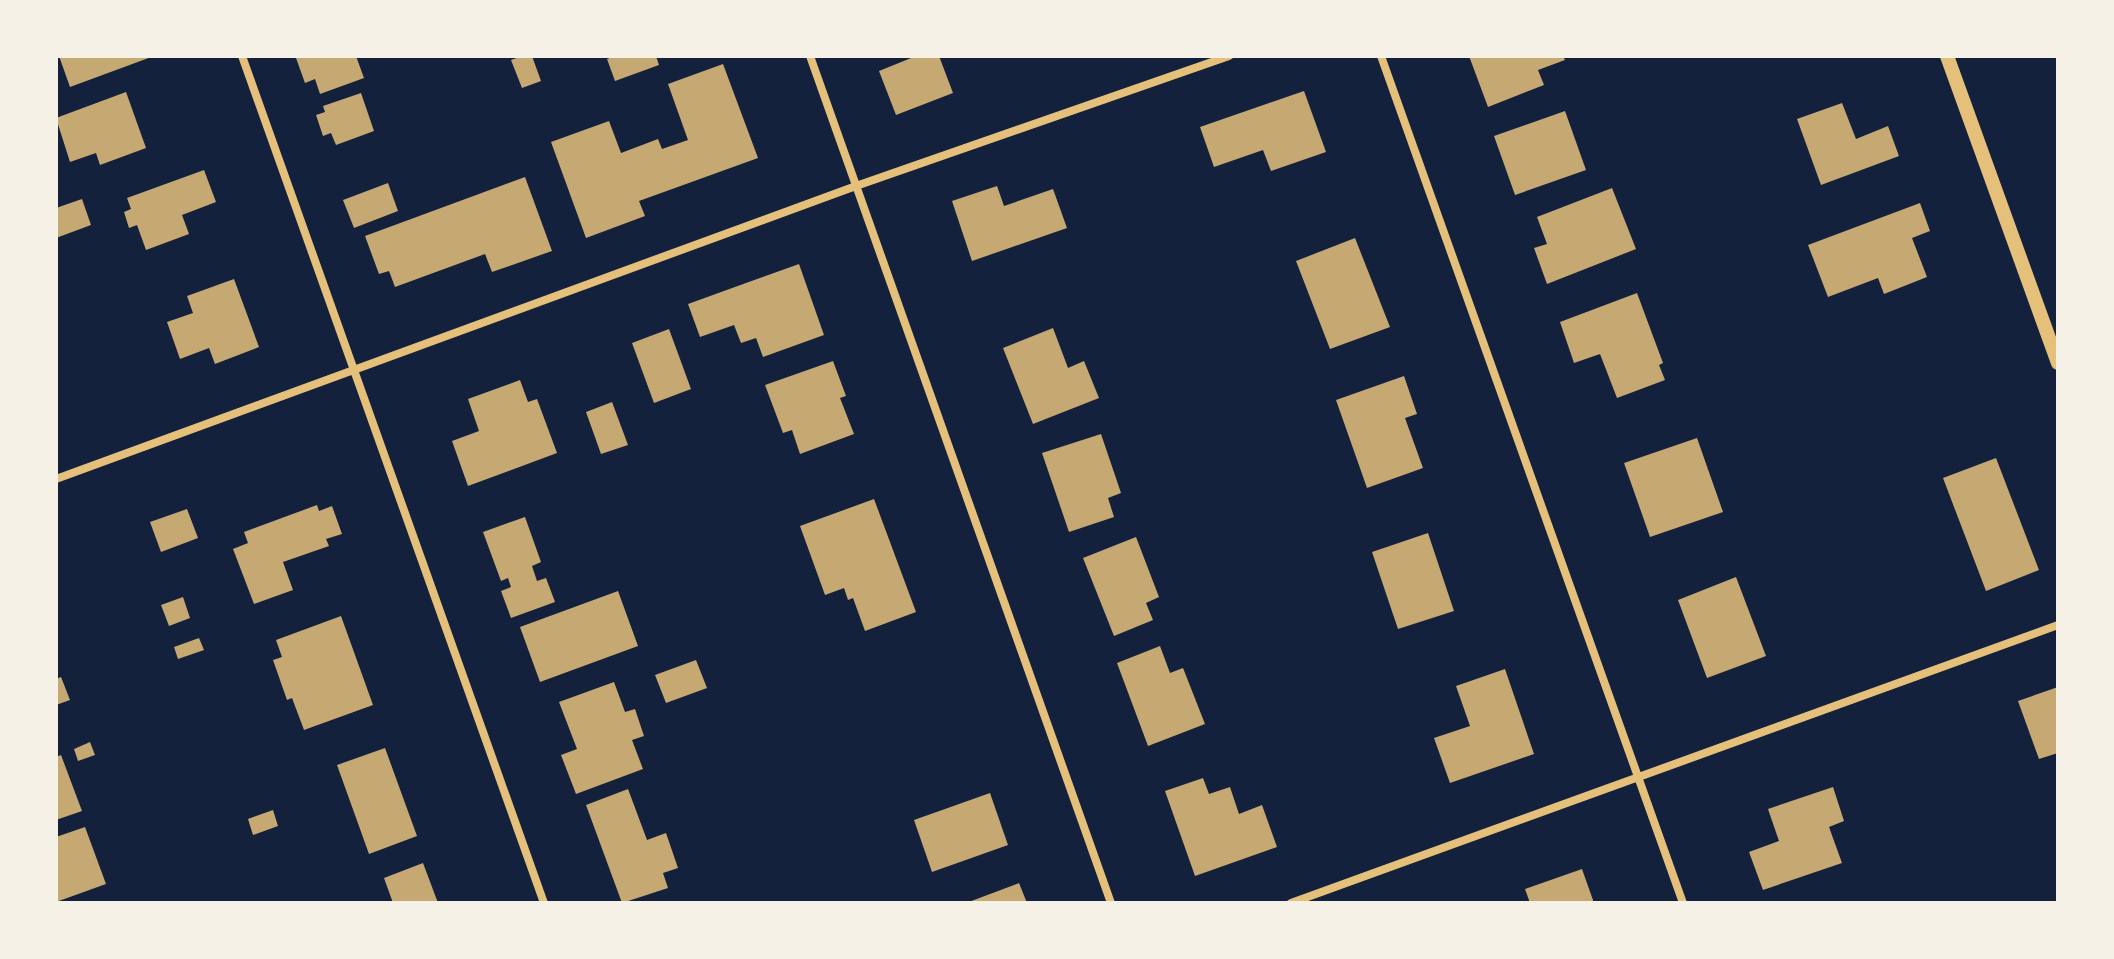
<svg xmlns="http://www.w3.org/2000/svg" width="2114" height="959" viewBox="0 0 2114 959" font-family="Ubuntu,sans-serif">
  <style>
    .building { fill: #c6a872 }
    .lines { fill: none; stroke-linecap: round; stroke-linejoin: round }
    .minor { stroke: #e5c07b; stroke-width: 8 }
    .tertiary { stroke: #e5c07b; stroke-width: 14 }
  </style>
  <rect width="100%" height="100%" fill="#14213d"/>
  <path class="building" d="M59 56H154L70 87Z
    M302 56H356L364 78 320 94 315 79 305 83 296 58Z
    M522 56H532L541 81 522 88 511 60Z
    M615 56H656L659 65 615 81 607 59Z
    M916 56H939L953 93 896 115 879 71Z
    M1469 56H1563L1565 60 1538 70 1544 85 1488 107Z
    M723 64 758 158 639 201 645 216 586 238 551 142 609 121 621 153 658 139 662 149 688 140 668 84Z
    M1304 91 1326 152 1271 171 1263 150 1214 167 1200 127Z
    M126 92 146 148 100 165 96 153 70 162 56 118Z
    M361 93 374 131 336 145 331 133 323 136 316 115 325 112 323 106Z
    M1842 103 1856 139 1888 126 1899 156 1821 185 1797 119Z
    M1565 111 1586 170 1515 195 1494 136Z
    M204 170 216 202 182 215 189 234 146 250 137 225 129 228 124 212 131 209 127 198Z
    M525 177 552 251 492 272 485 254 395 287 389 271 379 274 365 236Z
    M388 183 398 211 354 228 343 200Z
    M997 186 1004 206 1053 189 1067 228 972 261 952 201Z
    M1612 188 1636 249 1547 284 1534 248 1547 244 1537 217Z
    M82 199 91 225 56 238V208Z
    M1920 203 1930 231 1912 238 1927 277 1884 294 1878 278 1828 297 1808 245Z
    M1355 238 1390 327 1330 349 1296 261Z
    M799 264 824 335 763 357 756 338 741 343 734 325 700 337 688 304Z
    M234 279 259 347 215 364 209 348 180 359 167 322 193 313 187 296Z
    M1637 293 1663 363 1659 365 1665 380 1617 398 1600 354 1574 363 1560 322Z
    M1053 328 1068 368 1084 361 1099 398 1033 424 1003 348Z
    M669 329 691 389 654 403 632 343Z
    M833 361 846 396 840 398 854 434 800 454 792 430 783 433 765 385Z
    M1404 376 1417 414 1405 418 1423 468 1367 488 1336 400Z
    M520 380 528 402 537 399 557 453 468 486 452 441 479 431 468 399Z
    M612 402 628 445 601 454 586 412Z
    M1101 434 1121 493 1108 498 1114 517 1069 532 1042 453Z
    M1697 438 1723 512 1650 537 1624 463Z
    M1996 458 2039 570 1986 591 1943 478Z
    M874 499 916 612 865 631 853 598 848 600 844 588 825 595 800 526Z
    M317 505 319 511 332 506 342 534 326 539 329 546 283 562 293 590 254 604 233 549 248 543 244 532Z
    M187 509 198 538 161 552 150 522Z
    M525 517 541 562 532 566 537 581 546 578 555 602 511 618 501 591 511 587 508 578 501 581 483 532Z
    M1428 533 1454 611 1398 629 1372 552Z
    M1136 537 1159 597 1146 603 1153 620 1114 636 1083 558Z
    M1736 577 1766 656 1707 678 1678 600Z
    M618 591 638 646 540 682 520 627Z
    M183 597 190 618 169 626 161 605Z
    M341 616 373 705 304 730 292 698 287 700 273 660 282 657 276 640Z
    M199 638 204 650 178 659 174 647Z
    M1160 646 1170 673 1183 668 1205 724 1148 746 1117 663Z
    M696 660 707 688 666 703 655 675Z
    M1505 669 1534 754 1450 783 1434 738 1470 726 1456 686Z
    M61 677 70 700 56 705V679Z
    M614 682 625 712 635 709 644 736 632 740 643 769 576 794 561 755 577 749 559 702Z
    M2058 687V753L2039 759 2018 701Z
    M90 742 95 755 78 761 74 749Z
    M385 748 417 836 369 854 337 765Z
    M61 755 82 811 56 820V757Z
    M1203 778 1209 794 1230 787 1239 814 1262 805 1277 847 1195 876 1165 791Z
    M1833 787 1844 821 1829 827 1842 863 1763 890 1749 852 1779 841 1768 809Z
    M628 789 647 840 666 833 678 868 663 873 668 888 622 903 586 805Z
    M990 793 1008 845 932 872 914 820Z
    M273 810 278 826 253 835 248 819Z
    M85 827 106 884 56 902V837Z
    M423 863 438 903H393L384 878Z
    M1582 869 1594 903H1530L1525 889Z
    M1019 883 1027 903H966Z"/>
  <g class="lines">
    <path class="minor" d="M242 56 544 903
      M810 56 1111 903
      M1381 56 1683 903
      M56 479 856 186 1229 56
      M1291 903 2058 625"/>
    <path class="tertiary" d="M1947 56 2058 363"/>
  </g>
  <rect width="2114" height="959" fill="none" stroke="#f6f1e7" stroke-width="116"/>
</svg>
